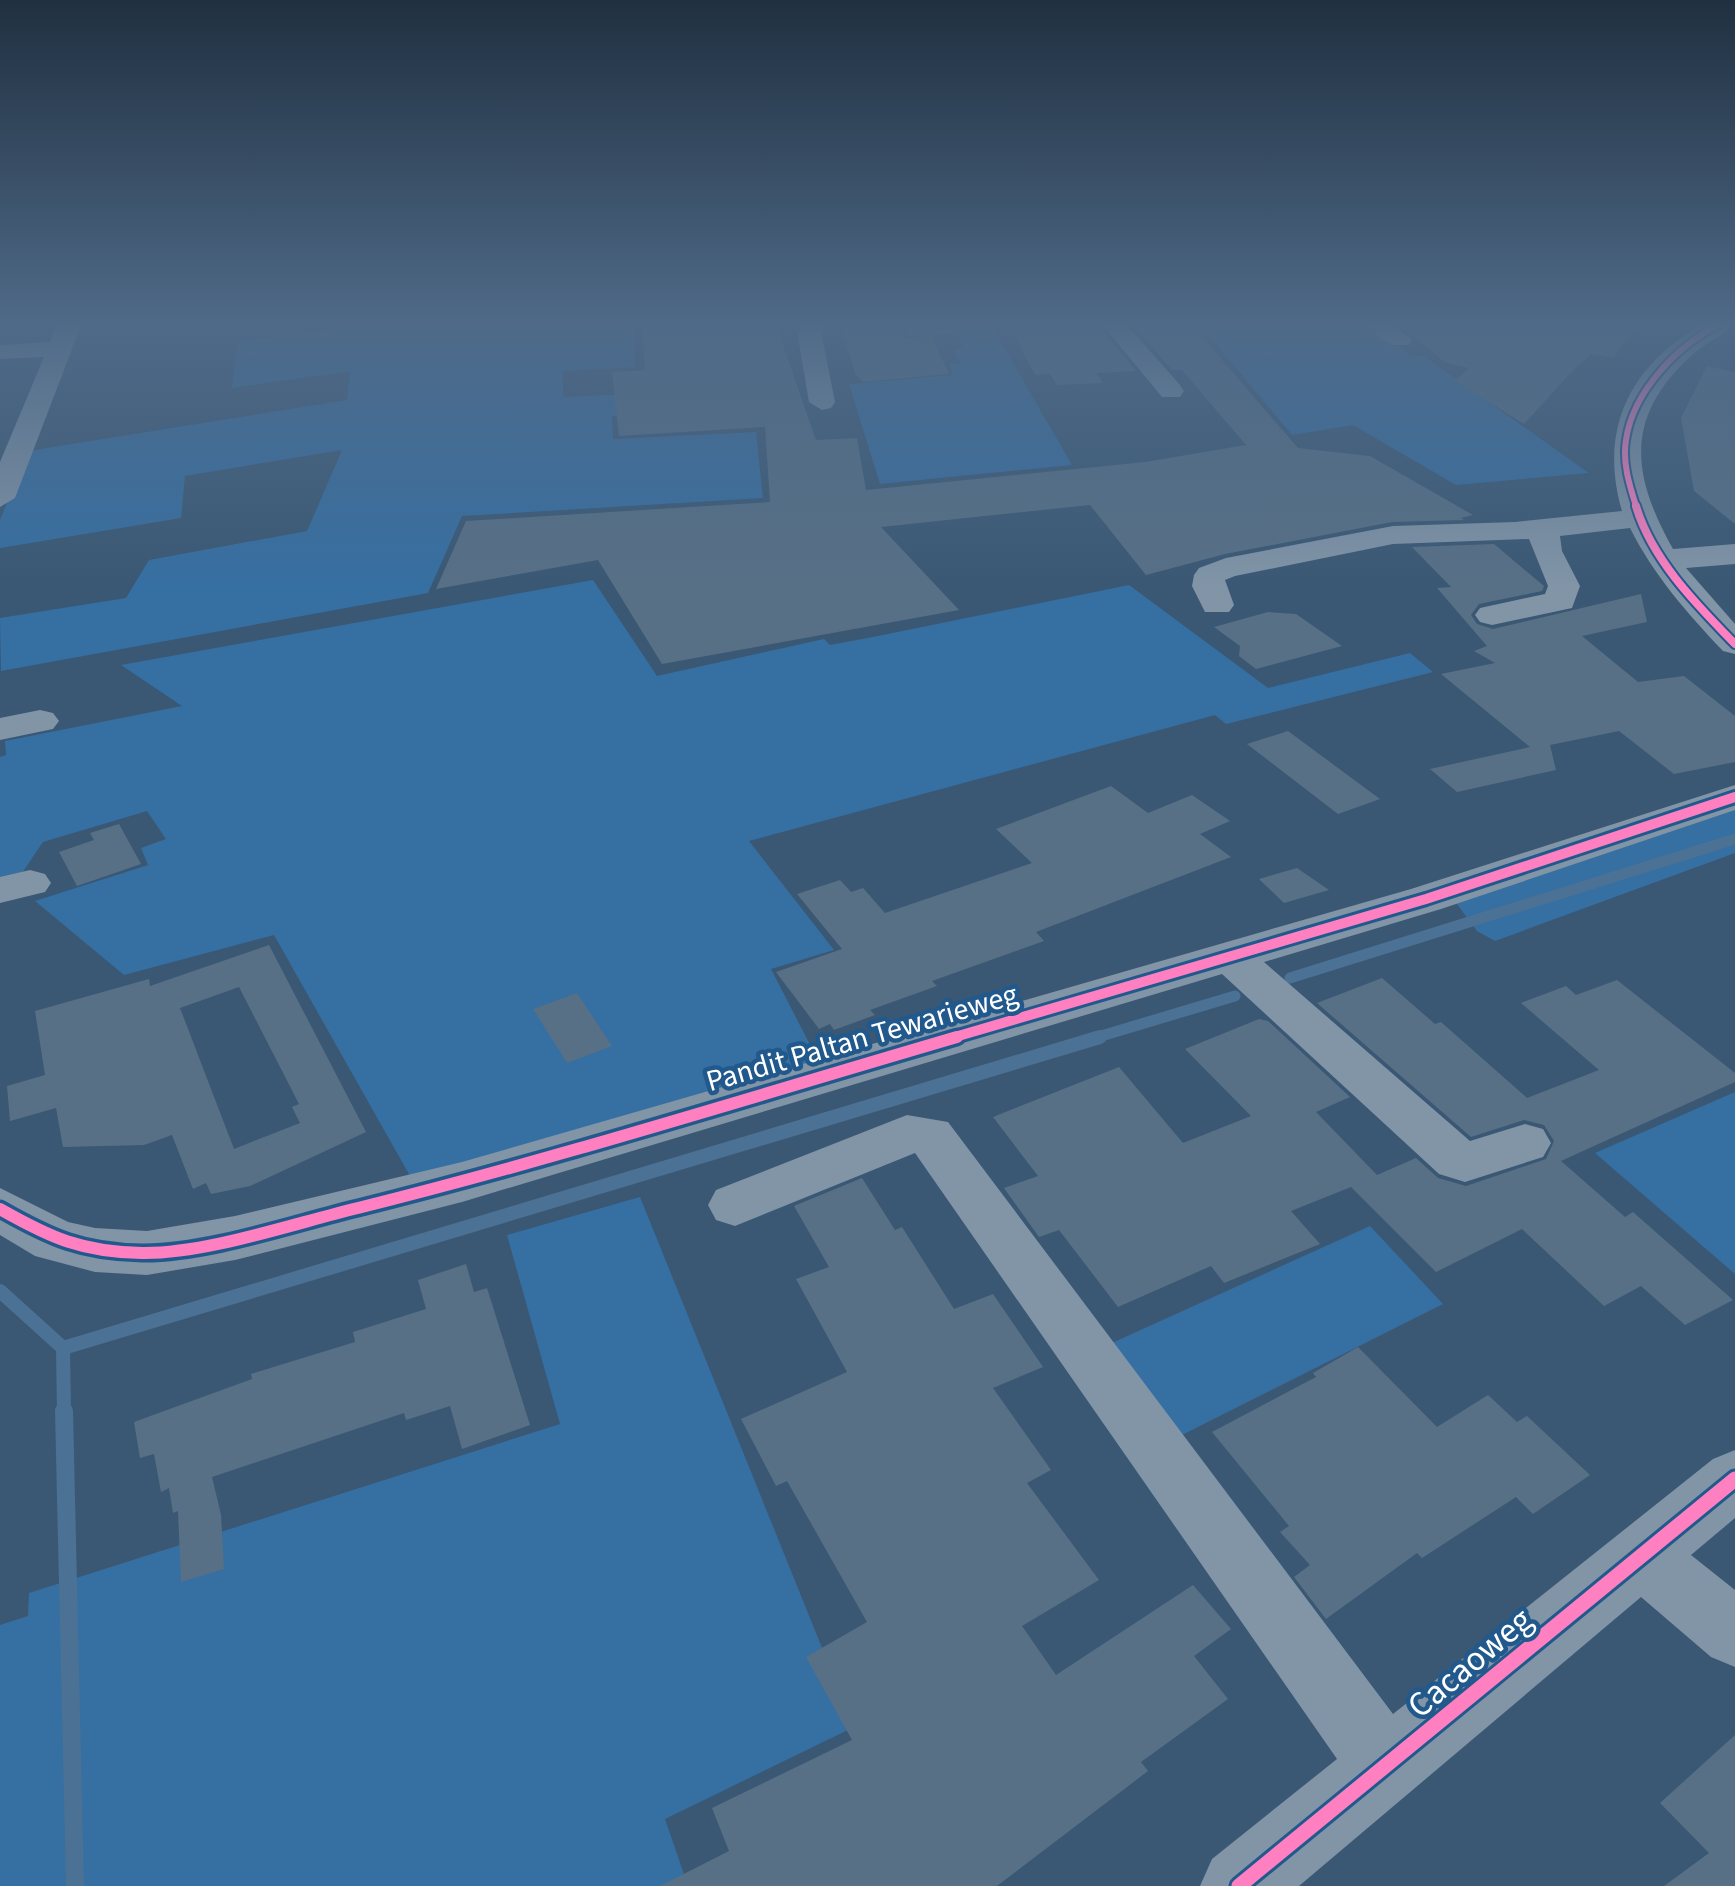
<svg xmlns="http://www.w3.org/2000/svg" width="1735" height="1886" viewBox="0 0 1735 1886" font-family="'Source Sans 3',sans-serif">
  <style>
    .green { fill: #366fa2 }
    .lines { fill: none; stroke-linecap: round; stroke-linejoin: round }
    .stream-far2 { stroke: #4b7195; stroke-width: 11 }
    .stream-far1 { stroke: #4b7195; stroke-width: 14 }
    .stream { stroke: #4b7195; stroke-width: 18 }
    .building { fill: #577086; fill-rule: evenodd }
    .minor { fill: #8195a7; fill-rule: evenodd }
    .cycleway-far4-casing { stroke: #22598c; stroke-width: 10 }
    .cycleway-far3-casing { stroke: #22598c; stroke-width: 12 }
    .cycleway-far2-casing { stroke: #22598c; stroke-width: 16 }
    .cycleway-far1-casing { stroke: #22598c; stroke-width: 19 }
    .cycleway-casing { stroke: #22598c; stroke-width: 21 }
    .cycleway-far4 { stroke: #ff80c0; stroke-width: 6 }
    .cycleway-far3 { stroke: #ff80c0; stroke-width: 8 }
    .cycleway-far2 { stroke: #ff80c0; stroke-width: 10 }
    .cycleway-far1 { stroke: #ff80c0; stroke-width: 12 }
    .cycleway { stroke: #ff80c0; stroke-width: 15 }
    .labels { text-anchor: middle; dominant-baseline: central; stroke-width: 9; stroke-linejoin: round; paint-order: stroke }
    .street-label { font-size: 30px; fill: #fff; stroke: #22598c }
    .near-street-label { font-size: 35px; fill: #fff; stroke: #22598c }
  </style>
  <rect width="100%" height="100%" fill="#3a5874"/>
  <path class="green" d="M395 323H634L635 367 563 371V397L632 394 633 415 612 416 613 439 756 432 763 498 462 516 428 593 1 671 0 618 126 598 149 560 307 531 342 450 185 476 181 518 0 548V520L28 451 347 400 350 371 232 388 238 341Z
    M903 323H990L1072 465 880 484 849 384 953 375 949 364 960 363 954 350 964 349 957 334 908 336Z
    M1263 323H1365L1412 356 1425 357 1589 473 1456 485 1353 425 1292 435 1204 329 1266 327Z
    M593 580 657 676 824 639 830 645 873 637 1129 585 1268 688 1410 653 1433 672 1226 724 1215 715 749 841 834 950 771 969 820 1064 414 1183 274 935 124 975 35 901 148 865 141 848 166 839 147 811 43 842 20 876 0 881V757L6 755 5 741 182 706 121 665Z
    M1735 810V853L1495 941 1477 931 1454 900Z
    M1735 1092V1274L1595 1153Z
    M640 1197 854 1727 665 1819 688 1886H0V1625L28 1616 29 1593 560 1424 507 1235Z
    M1370 1226 1443 1304 1172 1440 1103 1347Z"/>
  <g class="lines">
    <path class="stream-far2" d="M1290 978 1735 839
      M1091 1039 1235 996"/>
    <path class="stream-far1" d="M0 1291 63 1348
      M64 1414 63 1348 1100 1037"/>
    <path class="stream" d="M64 1411 75 1886"/>
  </g>
  <path class="building" d="M642 322H775L816 440 857 438 866 490 1145 462 1246 445 1182 370H1172L1130 322H1189L1298 448 1370 456 1473 515 1461 518 1464 520 1392 522 1225 554 1146 575 1090 505 881 527 959 610 662 664 598 560 436 589 466 521 770 502 765 427 619 436 612 372 645 370Z
    M845 322H899L905 338 931 336 949 374 863 382 856 375 840 327H847Z
    M1018 322H1097L1136 371 1096 373 1103 383 1057 385 1050 374 1035 375 1015 336 1025 335Z
    M1396 322H1641L1613 358 1592 354 1576 367 1524 424 1455 381 1469 368 1446 363Z
    M1707 366 1735 372V524L1694 491 1681 418Z
    M1494 544 1544 586 1542 591 1479 604 1471 615 1477 624 1493 629 1641 594 1647 622 1582 636 1638 682 1684 676 1735 716V762L1674 774 1619 731 1550 745 1556 770 1457 792 1430 769 1530 747 1441 674 1495 663 1474 651 1487 646 1437 588 1451 587 1412 547Z
    M1268 612 1296 614 1342 646 1256 669 1239 656 1240 646 1214 627Z
    M1288 731 1380 799 1338 814 1247 744Z
    M1111 786 1148 813 1192 795 1230 821 1200 834 1231 857 1036 932 1044 941 932 981 937 986 870 1010 875 1015 834 1030 830 1024 819 1029 776 972 842 949 797 894 840 880 851 892 863 888 885 913 1032 863 996 829Z
    M119 824 141 864 77 886 59 852 94 840 90 833Z
    M1297 868 1329 890 1284 903 1259 879Z
    M269 945 366 1132 250 1186 211 1194 206 1183 193 1189 172 1135 144 1145 63 1147 56 1108 10 1121 7 1086 45 1075 35 1011 149 979 150 986ZM239 987 299 1104 292 1107 300 1123 234 1149 180 1008Z
    M1382 978 1435 1024 1441 1022 1527 1098 1599 1070 1521 1003 1566 986 1576 995 1617 980 1735 1073V1082L1561 1161 1625 1217 1633 1212 1733 1300 1685 1325 1641 1286 1604 1306 1522 1229 1436 1272 1351 1187 1291 1211 1320 1244 1224 1283 1211 1266 1118 1307 1059 1230 1039 1237 1004 1188 1038 1176 993 1117 1119 1067 1183 1143 1251 1116 1185 1049 1259 1019 1268 1021 1350 1097 1316 1112 1377 1175 1416 1158 1438 1178 1466 1186 1546 1159 1554 1141 1544 1125 1524 1120 1471 1137 1317 1003Z
    M577 993 612 1046 567 1063 533 1009Z
    M862 1178 895 1230 902 1227 954 1309 993 1294 1043 1367 993 1388 1051 1470 1027 1483 1099 1580 1022 1626 1056 1675 1193 1585 1231 1629 1194 1656 1228 1699 1141 1762 1148 1771 997 1886H660L729 1851 712 1808 852 1740 806 1657 867 1622 787 1481 776 1486 741 1419 847 1372 796 1279 829 1267 794 1206Z
    M466 1264 474 1292 487 1288 530 1425 462 1449 450 1406 406 1420 404 1413 212 1477 221 1515 224 1569 181 1582 178 1511 173 1513 169 1488 161 1492 154 1454 140 1458 134 1422 252 1379 251 1374 355 1342 353 1332 426 1309 418 1280Z
    M1358 1347 1437 1427 1488 1395 1517 1422 1527 1416 1590 1475 1533 1514 1516 1497 1422 1558 1417 1553 1326 1619 1294 1577 1310 1565 1280 1532 1289 1526 1212 1432 1316 1377 1313 1373Z
    M1735 1735V1886H1664L1709 1853 1660 1803Z"/>
  <g class="lines">
    <path class="minor" d="M58 323H82L15 498 0 507V462L44 357 0 359V345L50 342Z
      M802 323H826L822 337 835 402 831 408 822 410 809 402 798 337Z
      M1101 323H1125L1180 385 1184 391 1180 397H1162Z
      M1363 323H1390L1412 340 1409 345H1391Z
      M1705 323H1735C1724 336 1705 343 1692 355 1624 417 1631 474 1673 549L1735 544V564L1686 568 1735 624V654L1723 651C1686 612 1653 574 1630 528L1560 536 1562 551 1580 586 1572 608 1492 625 1480 622 1475 615 1480 608 1545 594 1548 586 1529 539 1393 544 1235 576 1225 580 1234 605 1229 612H1205L1192 586 1194 575 1199 568 1226 558 1393 526 1515 522 1622 511C1598 429 1630 364 1705 323Z
      M40 710 53 713 59 721 53 729 0 740V718Z
      M1735 785V810L1441 909 1264 962 1470 1141 1525 1124 1543 1129 1551 1143 1543 1157 1465 1182 1439 1174 1222 974 462 1202 235 1260 147 1275 95 1272 35 1256 0 1235V1188L68 1222 95 1228 147 1231 235 1216 462 1162 1411 889Z
      M30 870 45 874 51 883 45 892 0 903V877Z
      M907 1115 948 1122 1393 1714 1713 1459 1735 1450V1518L1691 1555 1735 1590V1667L1711 1657 1641 1597 1299 1886H1200L1212 1859 1337 1759 915 1153 735 1226 716 1220 708 1205 716 1190Z"/>
    <defs>
      <path id="cycleway-far4" d="M1637 509C1630 487 1622 463 1626 440 1633 391 1679 343 1723 323"/>
      <path id="cycleway-far3" d="M1636 506C1652 560 1697 605 1735 644"/>
      <path id="cycleway-far2" d="M948 1039 1426 899 1735 797"/>
      <path id="cycleway-far1" d="M0 1209C51 1238 82 1252 142 1253 206 1254 295 1223 358 1208 559 1158 758 1095 957 1037"/>
      <path id="cycleway" d="M1239 1886 1735 1479"/>
    </defs>
    <use href="#cycleway-far4" class="cycleway-far4-casing"/>
    <use href="#cycleway-far3" class="cycleway-far3-casing"/>
    <use href="#cycleway-far2" class="cycleway-far2-casing"/>
    <use href="#cycleway-far1" class="cycleway-far1-casing"/>
    <use href="#cycleway" class="cycleway-casing"/>
    <use href="#cycleway-far4" class="cycleway-far4"/>
    <use href="#cycleway-far3" class="cycleway-far3"/>
    <use href="#cycleway-far2" class="cycleway-far2"/>
    <use href="#cycleway-far1" class="cycleway-far1"/>
    <use href="#cycleway" class="cycleway"/>
  </g>
  <linearGradient id="sky" x2="0" y2="1"><stop stop-color="#203040"/><stop offset="0.55" stop-color="#4f6a88"/><stop offset="1" stop-color="#4f6a88" stop-opacity="0"/></linearGradient>
  <rect width="1735" height="587" fill="url(#sky)"/>
  <g class="labels">
    <g class="street-label">
      <text transform="translate(862 1038) rotate(-16)">Pandit Paltan Tewarieweg</text>
    </g>
    <g class="near-street-label">
      <text transform="translate(1470 1663) rotate(-40)">Cacaoweg</text>
    </g>
  </g>
</svg>
